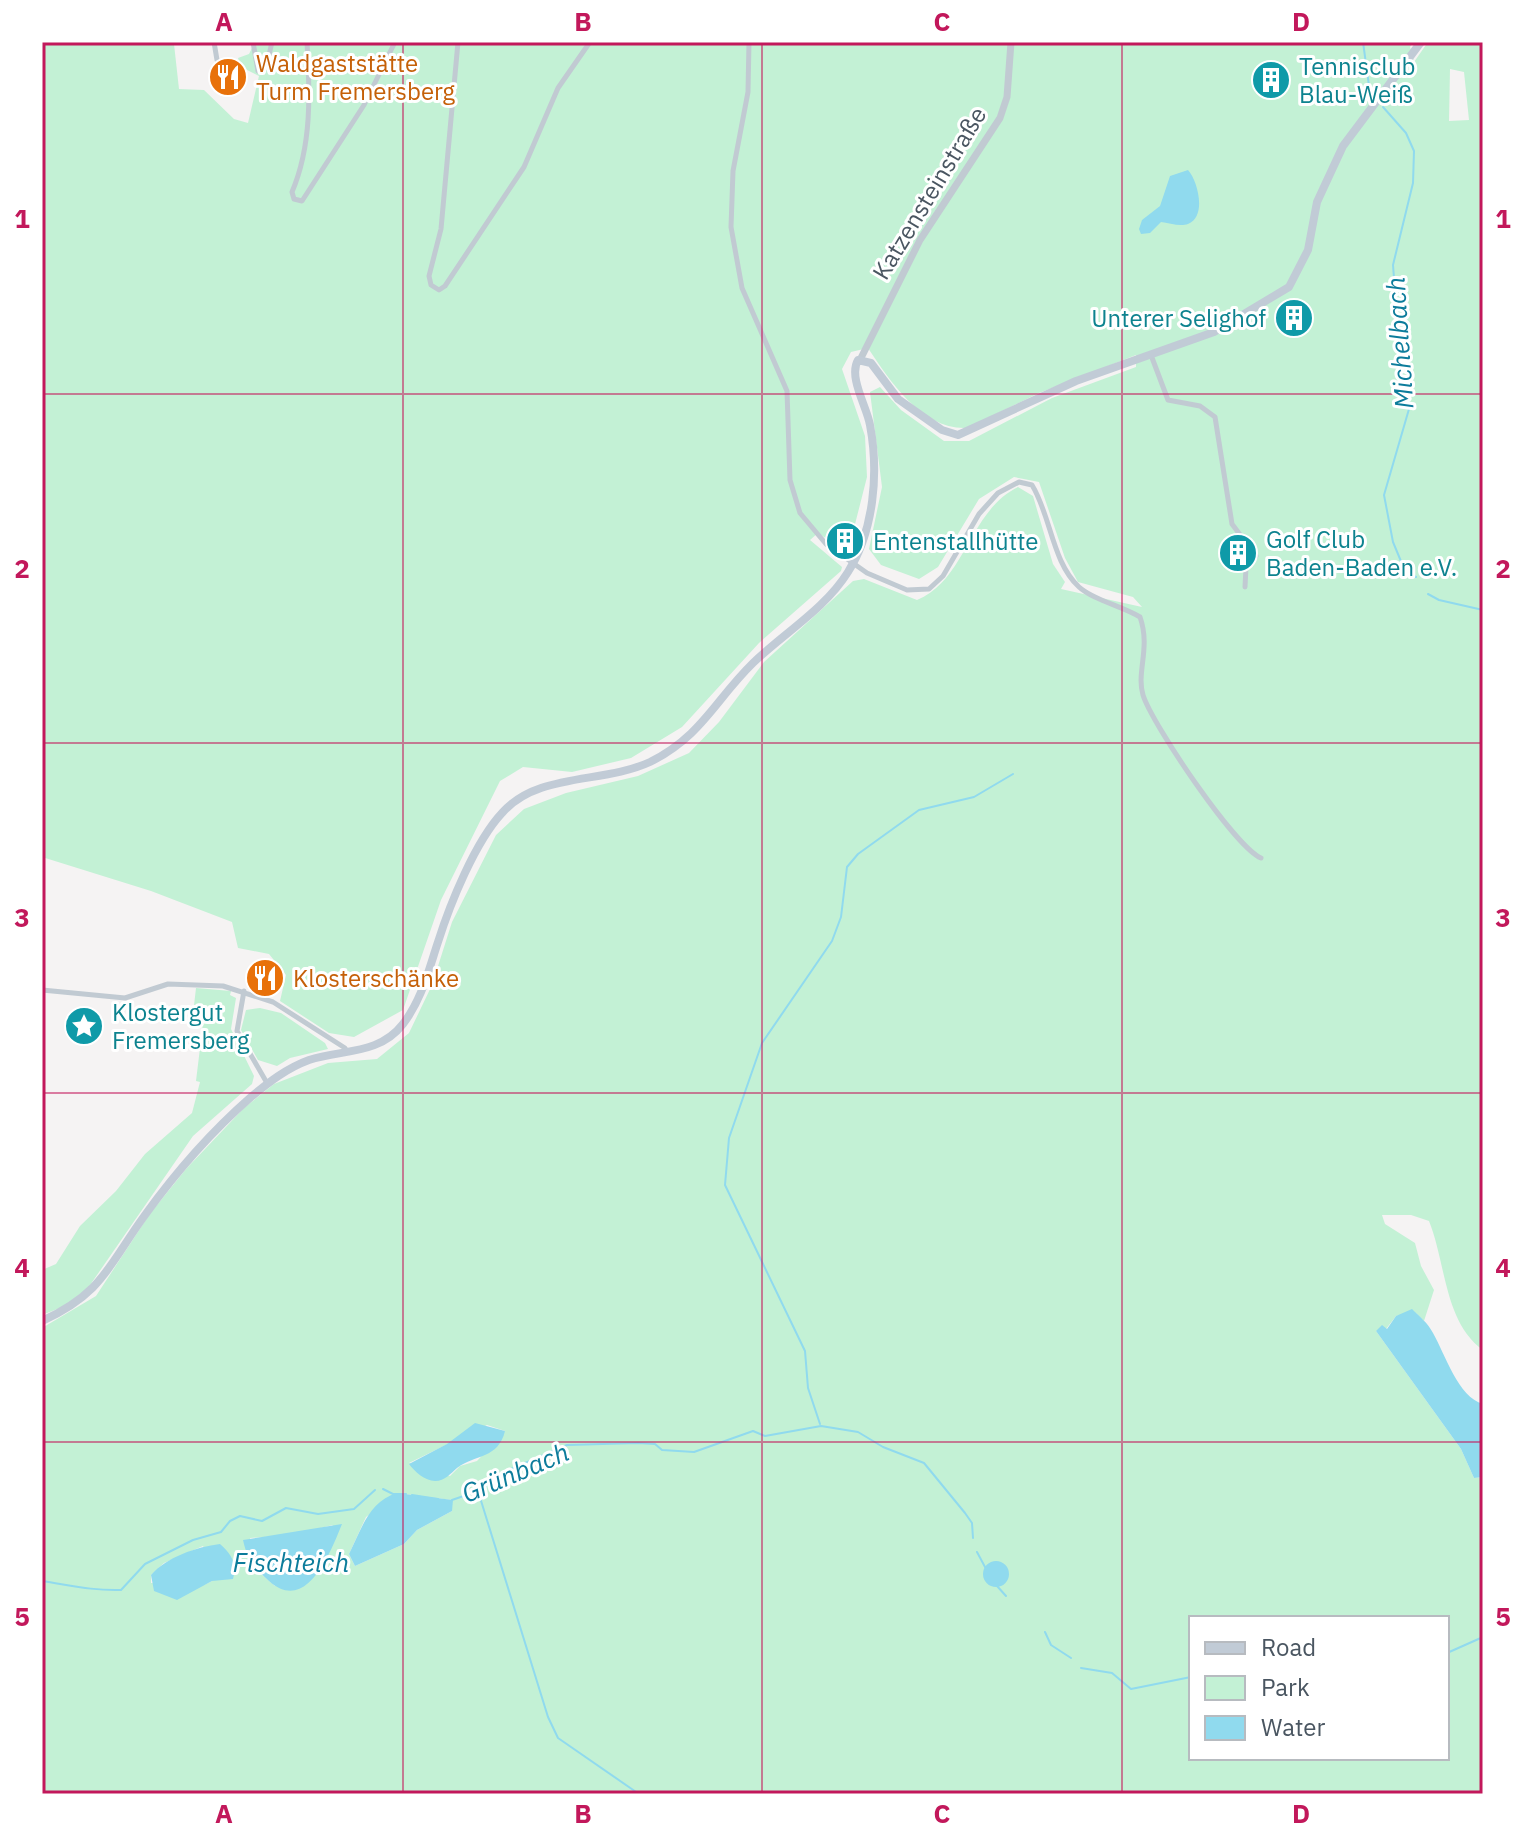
<svg xmlns="http://www.w3.org/2000/svg" width="1525" height="1836" viewBox="0 0 1525 1836" font-family="'IBM Plex Sans',sans-serif">
  <style>
    .green { fill: #c3f1d5; fill-rule: evenodd }
    .water { fill: #90daee }
    .lines { fill: none; stroke-linecap: round; stroke-linejoin: round }
    .stream { stroke: #90daee; stroke-width: 2 }
    .minor { stroke: #c1cad2; stroke-width: 5 }
    .tertiary { stroke: #c1cad2; stroke-width: 7 }
    .secondary { stroke: #c1cbd6; stroke-width: 8 }
    .grid { fill: none; stroke: #c2185b; stroke-width: 2; stroke-opacity: 0.55 }
    .labels { text-anchor: middle; dominant-baseline: central; stroke-width: 6; stroke-linejoin: round; paint-order: stroke }
    .food-label { font-size: 24px; fill: #c56008; stroke: #fff; text-anchor: start }
    .culture-label { font-size: 24px; fill: #0d838f; stroke: #fff; text-anchor: start }
    .street-label { font-size: 24px; fill: #4a5661; stroke: #fff }
    .water-label { font-size: 26px; font-style: italic; fill: #0c7c9b; stroke: #fff }
    .neatline { fill: none; stroke: #c2185b; stroke-width: 3 }
    .grid-label { font-size: 26px; text-anchor: middle; font-weight: bold; fill: #c2185b }
  </style>
  <rect width="100%" height="100%" fill="#f5f3f3"/>
  <path class="green" d="M42 42H177L174 44 179 89 204 90 234 119 248 123 259 76 241 67 238 58 249 54 255 42H1413L1410 47 1414 62 1428 42H1480L1483 55V1350C1444 1322 1446 1263 1429 1221L1411 1215H1382L1385 1224 1415 1243 1421 1266 1434 1290 1424 1321 1416 1313 1396 1316 1386 1329 1376 1331 1461 1449 1474 1478 1483 1477V1794H42V1328L96 1296 149 1215 186 1169 244 1108 274 1084 328 1063 377 1059 409 1033 432 985 452 922 496 835 524 809 566 793 638 776 689 753 719 722 764 662 853 581 864 579 917 600C966 580 969 511 1018 487L1033 496 1053 564 1065 582 1061 589 1142 607 1133 597 1078 582 1065 558 1039 482 1014 477 979 499 938 567 919 579 881 565 869 549 882 487 870 392 880 387 901 410 944 441H969L1052 398 1136 367V355L1039 393 967 428C922 430 890 381 868 348L851 352 842 369 865 436 867 477 852 536H844L836 545 818 533 810 540 842 567 841 571 759 643 682 727 631 758 572 772 523 767 500 781 441 900 403 1010 354 1037 329 1033 280 1001 286 975 269 954 238 948 232 922 151 891 42 857ZM1450 69 1464 72 1469 120 1449 121ZM487 1425 505 1431 477 1461 460 1466 450 1476 409 1463ZM397 1493 452 1500V1511L417 1530 404 1544 355 1566 349 1554 366 1517ZM333 1525 275 1586 253 1567 250 1538 291 1535ZM203 1546 218 1578 204 1585 151 1583V1575L164 1563ZM1191 1618H1447V1758H1191Z
    M196 988 231 991 230 995 236 998 231 1029 254 1076 252 1084 193 1136 88 1288 65 1306 42 1315V1270L56 1264 80 1226 116 1191 145 1154 192 1113 200 1082 196 1081 204 1015 193 1014Z
    M260 1008 281 1013 325 1043 328 1049 290 1058 277 1066 258 1060 241 1030 246 1010Z"/>
  <path class="water" d="M1188 170C1198 181 1207 217 1188 224 1180 227 1169 223 1161 222L1150 233 1141 234 1139 229 1142 220 1160 206 1170 176Z
    M1412 1309C1419 1316 1428 1323 1433 1333 1445 1354 1458 1397 1483 1404V1477L1474 1478 1461 1449 1376 1331 1382 1325 1387 1329 1396 1316Z
    M475 1423 505 1431C498 1459 476 1454 457 1468 451 1473 445 1481 435 1481 425 1481 414 1471 409 1464L447 1444Z
    M397 1493 453 1500 452 1511 417 1530 404 1544 355 1566 349 1554C361 1530 369 1501 397 1493Z
    M342 1524C331 1551 307 1615 269 1581 255 1569 247 1559 243 1540Z
    M220 1544C232 1555 237 1563 233 1579L212 1581 177 1600 154 1591 151 1575C167 1557 196 1547 220 1544Z
    M983 1574a13 13 0 1 1 26 0a13 13 0 1 1-26 0Z"/>
  <g class="lines">
    <path class="stream" d="M1363 42 1370 93
      M1383 107 1406 133 1414 151 1413 183 1393 265 1401 371 1409 409 1384 495 1393 542 1405 571 1416 577
      M1428 594 1439 600 1483 610
      M820 1424 808 1388 805 1351 725 1185 729 1138 762 1043 832 941 841 917 847 867 858 854 919 810 974 797 1013 774
      M383 1489 393 1494H406
      M478 1491 548 1717 558 1738 639 1794
      M412 1495 438 1499
      M452 1500 478 1491 511 1469 567 1445 638 1443 655 1444 662 1450 694 1452 753 1431 765 1436 821 1426 858 1432 883 1447 924 1463 965 1513 972 1523 973 1538
      M977 1552 985 1567
      M42 1581C69 1585 93 1591 121 1590L145 1564 193 1540 221 1532 230 1521 240 1516 262 1521 286 1508 318 1514 354 1509 375 1490
      M997 1586 1006 1596
      M1045 1632 1051 1645 1071 1658
      M1447 1653 1483 1637
      M1081 1668 1112 1673 1131 1689 1191 1677"/>
    <path class="minor" d="M214 42 217 60
      M253 42 258 71 266 68 272 42
      M307 42C310 93 312 145 292 192L294 199 302 201 364 105 395 42
      M458 42 441 229 429 276 431 285 439 290 445 286 524 167 558 88 590 42
      M749 42 748 92 733 171 731 227 742 288 787 391 790 480 800 513 826 544 867 573 907 590 929 589 943 576 979 514 998 493 1019 482 1032 485C1051 516 1052 562 1079 587 1093 600 1122 606 1140 617 1151 648 1136 672 1143 695 1152 724 1235 847 1261 858
      M1151 355 1168 400 1200 406 1215 417 1232 524 1256 556 1246 567 1245 587
      M42 990 125 998 168 984 223 986 273 1002 345 1048 347 1052
      M244 991 237 1031 267 1083"/>
    <path class="tertiary" d="M861 358 920 240 1000 118 1007 97 1011 42"/>
    <path class="secondary" d="M42 1321C103 1293 108 1266 145 1215 176 1172 211 1132 251 1097 269 1082 287 1068 309 1060 343 1049 379 1055 403 1024 422 999 428 972 438 942 450 904 475 842 502 813 538 772 603 784 650 762 702 736 715 700 753 663 784 633 825 609 848 572 874 531 879 473 870 425 867 407 848 377 858 360L871 363 898 399 942 430 958 435 1076 381 1214 332 1289 287 1308 250 1317 202 1343 146 1421 42"/>
  </g>
  <path class="grid" d="M403 42V1794M762 42V1794M1122 42V1794M42 394H1483M42 743H1483M42 1093H1483M42 1442H1483"/>
  <defs>
    <symbol id="restaurant-disc" viewBox="-11 -11 22 22"><circle r="9.5" fill="#e8710a" stroke="#fff"/><path d="M-5-6h1v4h1v-4h1v4h1v-4h1v5L-1.5 .5V6h-2V.5L-5-1ZM5-6V6H3V1.5H1.5Q1.5-4 5-6Z" fill="#fff"/></symbol>
    <symbol id="building-disc" viewBox="-11 -11 22 22"><circle r="9.5" fill="#0f9aa8" stroke="#fff"/><path d="M-4-6H4V6H1V3H-1V6H-4ZM-2.5-4.3h1.7v1.8h-1.7ZM.8-4.3h1.7v1.8H.8ZM-2.5-1h1.7V.8h-1.7ZM.8-1h1.7V.8H.8Z" fill="#fff"/></symbol>
    <symbol id="sight-disc" viewBox="-11 -11 22 22"><circle r="9.5" fill="#0f9aa8" stroke="#fff"/><path d="M0-6L1.8-2.2L6-1.7L2.9 1.2L3.7 5.4L0 3.3L-3.7 5.4L-2.9 1.2L-6-1.7L-1.8-2.2Z" fill="#fff"/></symbol>
  </defs>
  <g fill-rule="evenodd">
    <use href="#restaurant-disc" x="206" y="55" width="44" height="44"/>
    <use href="#building-disc" x="1249" y="58" width="44" height="44"/>
    <use href="#building-disc" x="1272" y="296" width="44" height="44"/>
    <use href="#building-disc" x="823" y="519" width="44" height="44"/>
    <use href="#building-disc" x="1216" y="531" width="44" height="44"/>
    <use href="#restaurant-disc" x="243" y="956" width="44" height="44"/>
    <use href="#sight-disc" x="62" y="1004" width="44" height="44"/>
  </g>
  <g class="labels">
    <g class="food-label">
      <text x="256" y="63">Waldgaststätte<tspan x="256" dy="28">Turm Fremersberg</tspan></text>
      <text x="293" y="978">Klosterschänke</text>
    </g>
    <g class="culture-label">
      <text x="1299" y="66">Tennisclub<tspan x="1299" dy="28">Blau-Weiß</tspan></text>
      <text x="1266" y="318" text-anchor="end">Unterer Selighof</text>
      <text x="1266" y="539">Golf Club<tspan x="1266" dy="28">Baden-Baden e.V.</tspan></text>
      <text x="873" y="541">Entenstallhütte</text>
      <text x="112" y="1012">Klostergut<tspan x="112" dy="28">Fremersberg</tspan></text>
    </g>
    <g class="street-label">
      <text transform="translate(929 193) rotate(-59)">Katzensteinstraße</text>
    </g>
    <g class="water-label">
      <text transform="translate(1399 343) rotate(-94)">Michelbach</text>
      <text transform="translate(515 1472) rotate(-23)">Grünbach</text>
      <text x="291" y="1562">Fischteich</text>
    </g>
  </g>
  <rect width="1525" height="1836" fill="none" stroke="#ffffff" stroke-width="88"/>
  <rect x="1189" y="1616" width="260" height="144" fill="#ffffff" stroke="#b7bbc0" stroke-width="2"/>
  <rect x="1205" y="1642" width="40" height="12" fill="#c1cbd6" stroke="#b7bbc0" stroke-width="2"/>
  <text x="1261" y="1656" font-size="24" fill="#4a5661">Road</text>
  <rect x="1205" y="1676" width="40" height="24" fill="#c3f1d5" stroke="#b7bbc0" stroke-width="2"/>
  <text x="1261" y="1696" font-size="24" fill="#4a5661">Park</text>
  <rect x="1205" y="1716" width="40" height="24" fill="#90daee" stroke="#b7bbc0" stroke-width="2"/>
  <text x="1261" y="1736" font-size="24" fill="#4a5661">Water</text>
  <rect x="44" y="44" width="1437" height="1748" class="neatline"/>
  <g class="grid-label">
    <text x="224" y="31">A</text>
    <text x="583" y="31">B</text>
    <text x="942" y="31">C</text>
    <text x="1301" y="31">D</text>
    <text x="22" y="228">1</text>
    <text x="1503" y="228">1</text>
    <text x="22" y="578">2</text>
    <text x="1503" y="578">2</text>
    <text x="22" y="927">3</text>
    <text x="1503" y="927">3</text>
    <text x="22" y="1277">4</text>
    <text x="1503" y="1277">4</text>
    <text x="22" y="1626">5</text>
    <text x="1503" y="1626">5</text>
    <text x="224" y="1823">A</text>
    <text x="583" y="1823">B</text>
    <text x="942" y="1823">C</text>
    <text x="1301" y="1823">D</text>
  </g>
</svg>
